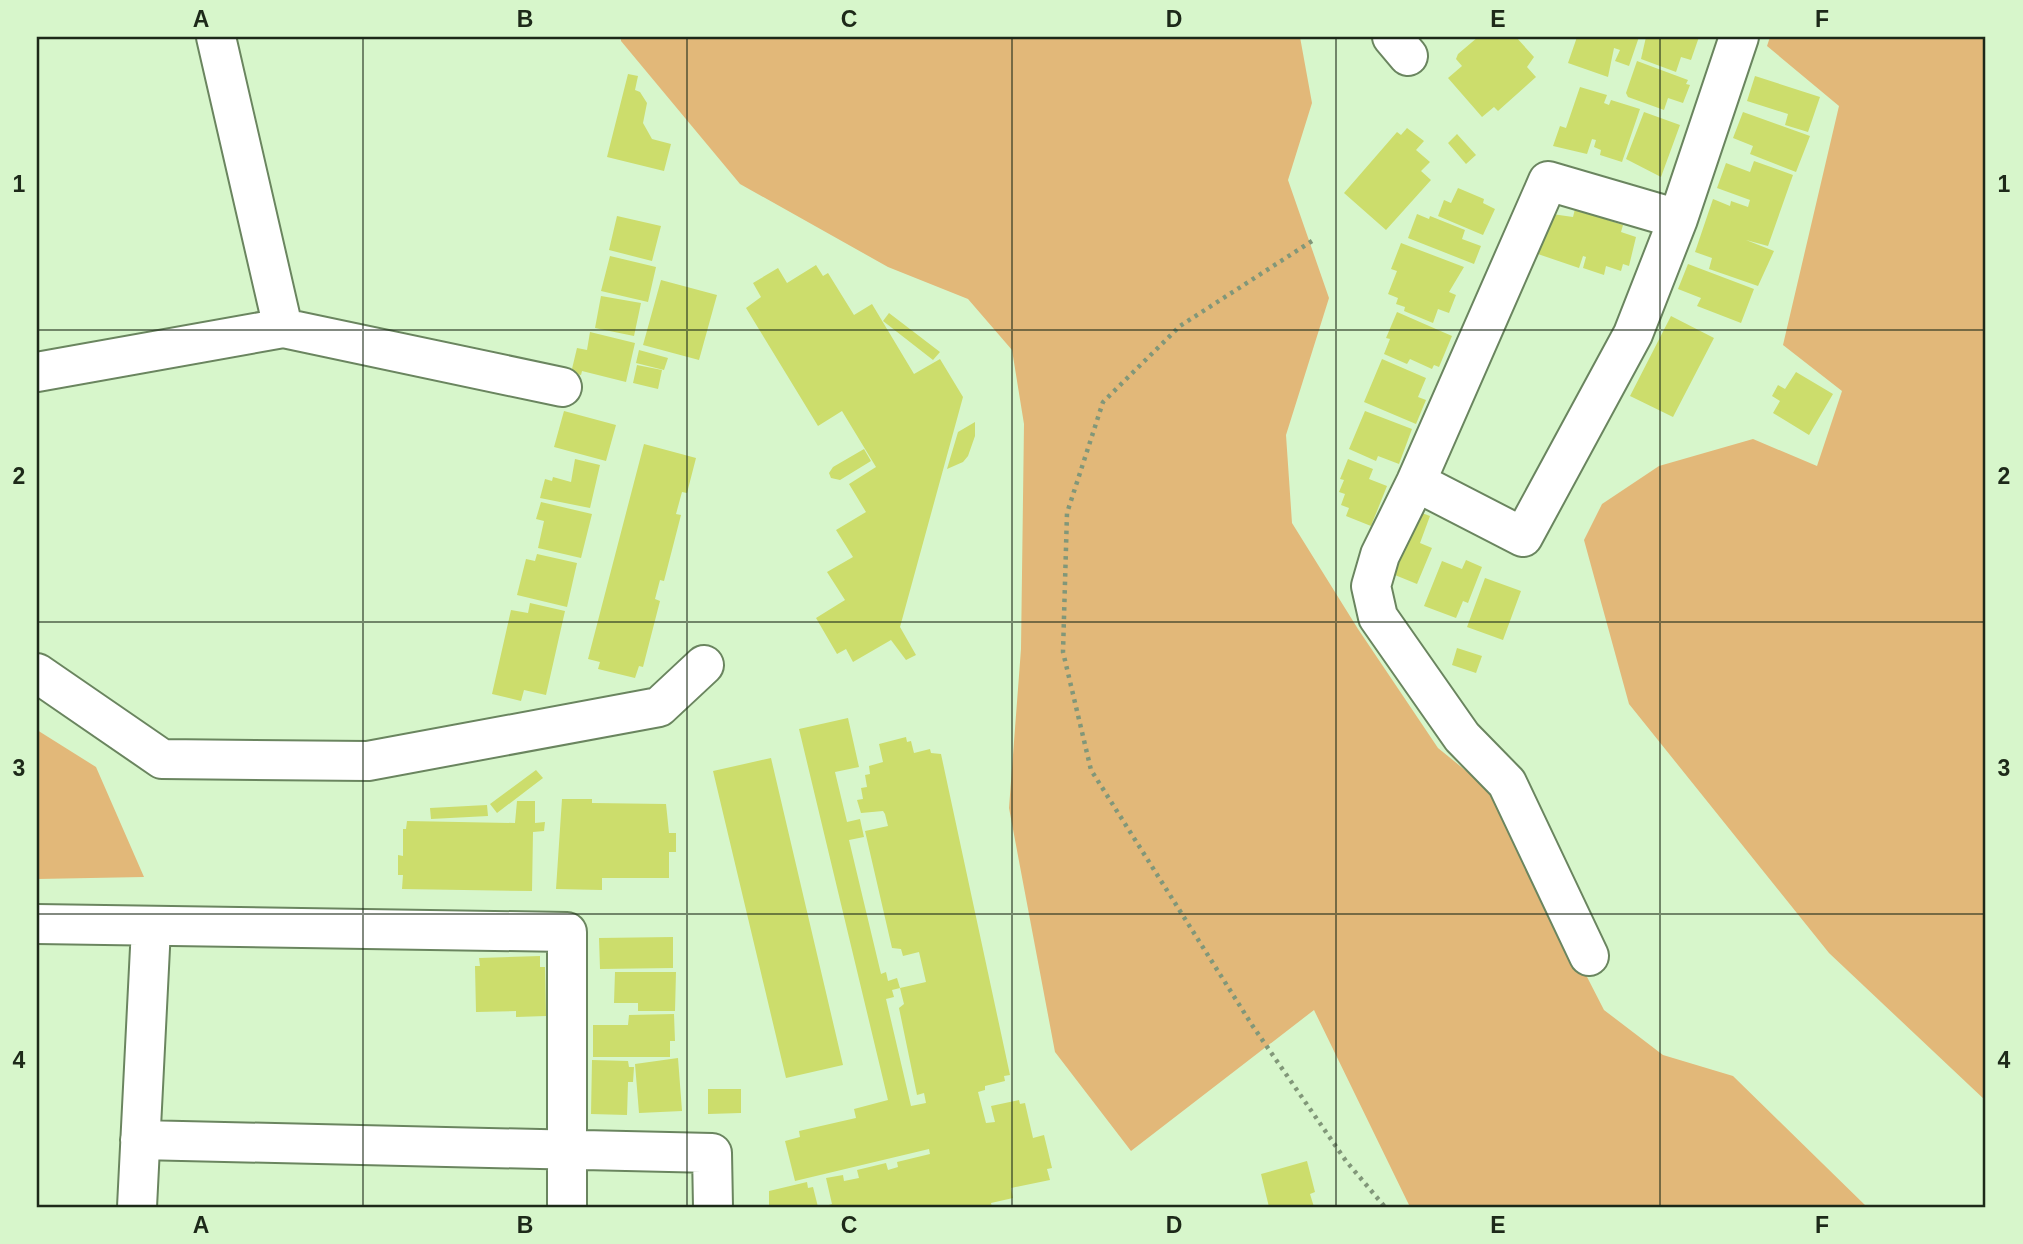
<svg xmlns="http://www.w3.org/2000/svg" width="2023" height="1244" viewBox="0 0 2023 1244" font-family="Arial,sans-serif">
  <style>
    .green { fill: #e2b879 }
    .building { fill: #ccdd6c }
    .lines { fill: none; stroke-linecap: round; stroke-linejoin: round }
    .minor-casing { stroke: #6a855f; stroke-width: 42 }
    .path { stroke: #819779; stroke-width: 4.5; stroke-dasharray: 3.5 5; stroke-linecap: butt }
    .minor { stroke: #fff; stroke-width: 38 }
    .grid { fill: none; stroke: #1d2919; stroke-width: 2; stroke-opacity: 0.55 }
    .neatline { fill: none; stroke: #1d2919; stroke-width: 2.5 }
    .grid-label { font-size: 23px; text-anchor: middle; font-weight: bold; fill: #1d2919 }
  </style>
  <rect width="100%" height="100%" fill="#d7f6cb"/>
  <path class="green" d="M621 37H1300L1312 103 1288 180 1329 298 1286 435 1292 523 1358 629 1438 748 1492 792 1604 1010 1663 1055 1733 1076 1867 1207H1410L1314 1010 1131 1151 1055 1052 1009 808 1021 649 1024 424 1012 350 968 299 888 267 740 184 621 41Z
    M1770 37H1986V1101L1829 953 1629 704 1584 540 1602 504 1659 466 1753 439 1817 466 1842 391 1783 345 1839 106 1767 46Z
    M37 730 96 767 144 877 37 879Z"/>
  <path class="building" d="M1478 37H1516L1534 57 1527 67 1536 77 1498 111 1494 107 1482 117 1448 78 1462 66 1456 59 1458 54Z
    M1577 37H1639L1629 66 1615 61 1620 50 1614 48 1608 77 1568 63Z
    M1646 37H1699L1691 60 1681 57 1676 72 1641 59Z
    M1637 61 1688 80 1686 84 1690 85 1683 103 1668 98 1664 110 1628 97 1626 93Z
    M628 74 638 76 635 90 640 92 647 103 643 123 652 139 671 144 664 171 607 157Z
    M1755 76 1820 97 1808 132 1785 125 1788 114 1747 101Z
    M1580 87 1607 95 1604 103 1609 105 1611 100 1640 109 1622 162 1600 155 1601 150 1594 147 1596 140 1592 139 1587 154 1553 146 1560 126 1566 128Z
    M1644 112 1680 125 1661 177 1626 159Z
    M1743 112 1810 136 1796 172 1750 154 1753 146 1733 138Z
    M1407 128 1424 141 1416 150 1430 162 1421 171 1431 180 1386 230 1344 193 1397 132 1401 135Z
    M1457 134 1476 155 1466 164 1448 143Z
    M1754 161 1793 175 1768 246 1746 240 1774 251 1758 286 1709 269 1712 258 1695 252 1713 199 1730 206 1731 201 1748 207 1750 200 1717 188 1726 163 1750 172Z
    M1458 188 1484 199 1483 203 1495 209 1483 235 1438 216 1444 200 1451 203Z
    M1575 209 1623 225 1621 232 1636 237 1629 266 1623 264 1621 271 1606 266 1604 275 1583 268 1586 257 1583 256 1579 268 1532 252 1552 214 1573 217Z
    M1417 214 1429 219 1430 216 1465 230 1462 239 1481 246 1474 264 1408 238Z
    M617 216 661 226 652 261 609 250Z
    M1401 243 1464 267 1449 292 1456 295 1449 313 1438 309 1433 323 1404 311 1405 307 1396 304 1398 298 1388 294 1397 271 1391 269Z
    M610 256 656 267 648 302 601 291Z
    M1688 264 1754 289 1741 323 1697 306 1701 298 1678 289Z
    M816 265 823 276 828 273 854 315 872 304 914 374 940 359 963 397 900 627 916 655 906 660 891 640 853 662 846 649 837 654 816 618 845 600 827 572 853 557 836 530 866 512 849 484 876 467 842 411 818 426 746 308 761 297 753 283 778 268 787 283Z
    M661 280 717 295 699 360 643 345Z
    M601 296 641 303 634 336 595 328Z
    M1397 312 1452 336 1439 367 1434 365 1432 369 1410 359 1407 364 1384 354 1390 339 1386 338Z
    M889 313 940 352 933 360 883 321Z
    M1671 316 1714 338 1673 417 1630 396Z
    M590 332 635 343 626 382 582 371 581 375 571 373 577 348 587 350Z
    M639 350 668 358 664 370 636 363Z
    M1382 359 1426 378 1418 397 1426 400 1416 424 1364 402Z
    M637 365 662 370 658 389 633 383Z
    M1796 372 1833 394 1809 435 1773 413 1780 401 1772 396 1778 385 1785 389Z
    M564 411 616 425 606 461 554 447Z
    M1365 411 1412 429 1399 464 1378 456 1376 461 1349 449Z
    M975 422V436L968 456 963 462 947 469 958 432Z
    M644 444 696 458 687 493 682 492 676 514 681 515 664 581 660 580 655 599 660 601 643 667 639 666 635 678 598 669 600 662 588 659Z
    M864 449 871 461 840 480 831 478 829 473 833 467Z
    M575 459 600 465 590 508 540 498 545 479 552 481 553 477 571 482Z
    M1348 459 1373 469 1369 479 1387 486 1371 526 1346 516 1349 508 1341 505 1345 494 1339 492 1344 480 1340 479Z
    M541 502 592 514 581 558 538 548 544 521 536 519Z
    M1411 509 1430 516 1420 543 1432 548 1417 584 1390 573Z
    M537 554 577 563 567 607 517 595 526 559 535 561Z
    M1466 560 1482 567 1468 603 1463 601 1456 618 1424 606 1442 561 1462 569Z
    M1485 578 1521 591 1503 640 1467 627Z
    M530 603 565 611 546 695 524 690 521 701 492 694 511 610 528 613Z
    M1457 648 1482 656 1476 673 1452 665Z
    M848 718 859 767 835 772 847 822 860 819 864 837 849 840 881 974 886 972 888 981 897 978 900 988 892 990 894 997 886 999 911 1106 926 1103 924 1093 917 1095 899 1008 904 1004 900 988 926 982 919 952 903 956 901 949 892 948 865 831 888 826 885 814 883 811 861 813 857 800 863 799 861 788 867 787 865 775 870 774 869 766 883 762 879 744 906 737 907 742 911 741 914 753 930 749 931 753 941 754 1010 1075 1004 1076 1005 1081 985 1086V1090L978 1092 986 1123 995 1122 991 1106 1019 1100 1020 1104 1025 1103 1033 1138 1044 1135 1052 1168 1047 1169 1050 1180 1011 1188 1013 1198 991 1203 992 1207H822L832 1204 826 1178 843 1175 844 1181 859 1178 857 1170 886 1163 888 1170 898 1167 897 1162 930 1154 929 1149 795 1181 785 1141 800 1137 799 1131 856 1118 854 1109 888 1100 799 729Z
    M771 758 843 1065 786 1078 713 771Z
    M536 770 543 778 497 813 490 804Z
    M562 799H592V803L666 804 669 833H676V852H669V878H602V890L556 889Z
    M517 801H535V823L545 822 544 831 533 832 532 891 402 889 403 875H398V855L403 856V829H406L407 821 515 823Z
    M487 805 488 816 431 819 430 808Z
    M673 937V968L600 969 599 938Z
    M540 956V967H545L546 1016 516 1017V1011L476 1012 475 966H480L479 958Z
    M615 972H676L675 1011H638V1003H614Z
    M674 1014 675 1041H670V1057H593V1025H628L629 1015Z
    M678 1058 682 1111 639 1113 635 1064Z
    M592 1060 628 1061 629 1067H634L633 1082H628L627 1115 591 1114Z
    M708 1089H741V1113L708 1114Z
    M1307 1161 1315 1192 1310 1194 1314 1207H1269L1261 1174Z
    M807 1182 808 1188 813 1187 818 1207H769V1191Z"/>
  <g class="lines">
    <defs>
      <path id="minor" d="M216 37 283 328
        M1392 37 1408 56
        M37 372 283 328 562 387
        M1416 482 1523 537 1633 334 1678 219 1739 37
        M37 673 162 759 368 761 659 707 704 665
        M37 924 567 932V1207
        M1589 956 1507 783 1462 737 1378 617 1371 586 1380 555 1416 482 1548 181 1678 219
        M140 1140 712 1153 713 1207
        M137 1207 151 928"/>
    </defs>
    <use href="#minor" class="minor-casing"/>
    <path class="path" d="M1312 241 1180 326 1103 402 1067 513 1063 652 1091 770 1252 1025 1346 1161 1385 1207"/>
    <use href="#minor" class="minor"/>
  </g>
  <path class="grid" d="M363 37V1207M687 37V1207M1012 37V1207M1336 37V1207M1660 37V1207M37 330H1986M37 622H1986M37 914H1986"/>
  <rect width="2023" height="1244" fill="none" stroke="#d7f6cb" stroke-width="77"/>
  <rect x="38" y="38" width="1946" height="1168" class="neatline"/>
  <g class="grid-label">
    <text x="201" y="27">A</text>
    <text x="525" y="27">B</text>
    <text x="849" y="27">C</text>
    <text x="1174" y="27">D</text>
    <text x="1498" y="27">E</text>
    <text x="1822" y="27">F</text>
    <text x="19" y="192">1</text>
    <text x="2004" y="192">1</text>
    <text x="19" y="484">2</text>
    <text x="2004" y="484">2</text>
    <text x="19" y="776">3</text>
    <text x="2004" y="776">3</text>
    <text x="19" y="1068">4</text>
    <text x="2004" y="1068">4</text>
    <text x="201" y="1233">A</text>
    <text x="525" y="1233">B</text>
    <text x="849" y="1233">C</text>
    <text x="1174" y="1233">D</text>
    <text x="1498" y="1233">E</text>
    <text x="1822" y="1233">F</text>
  </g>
</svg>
